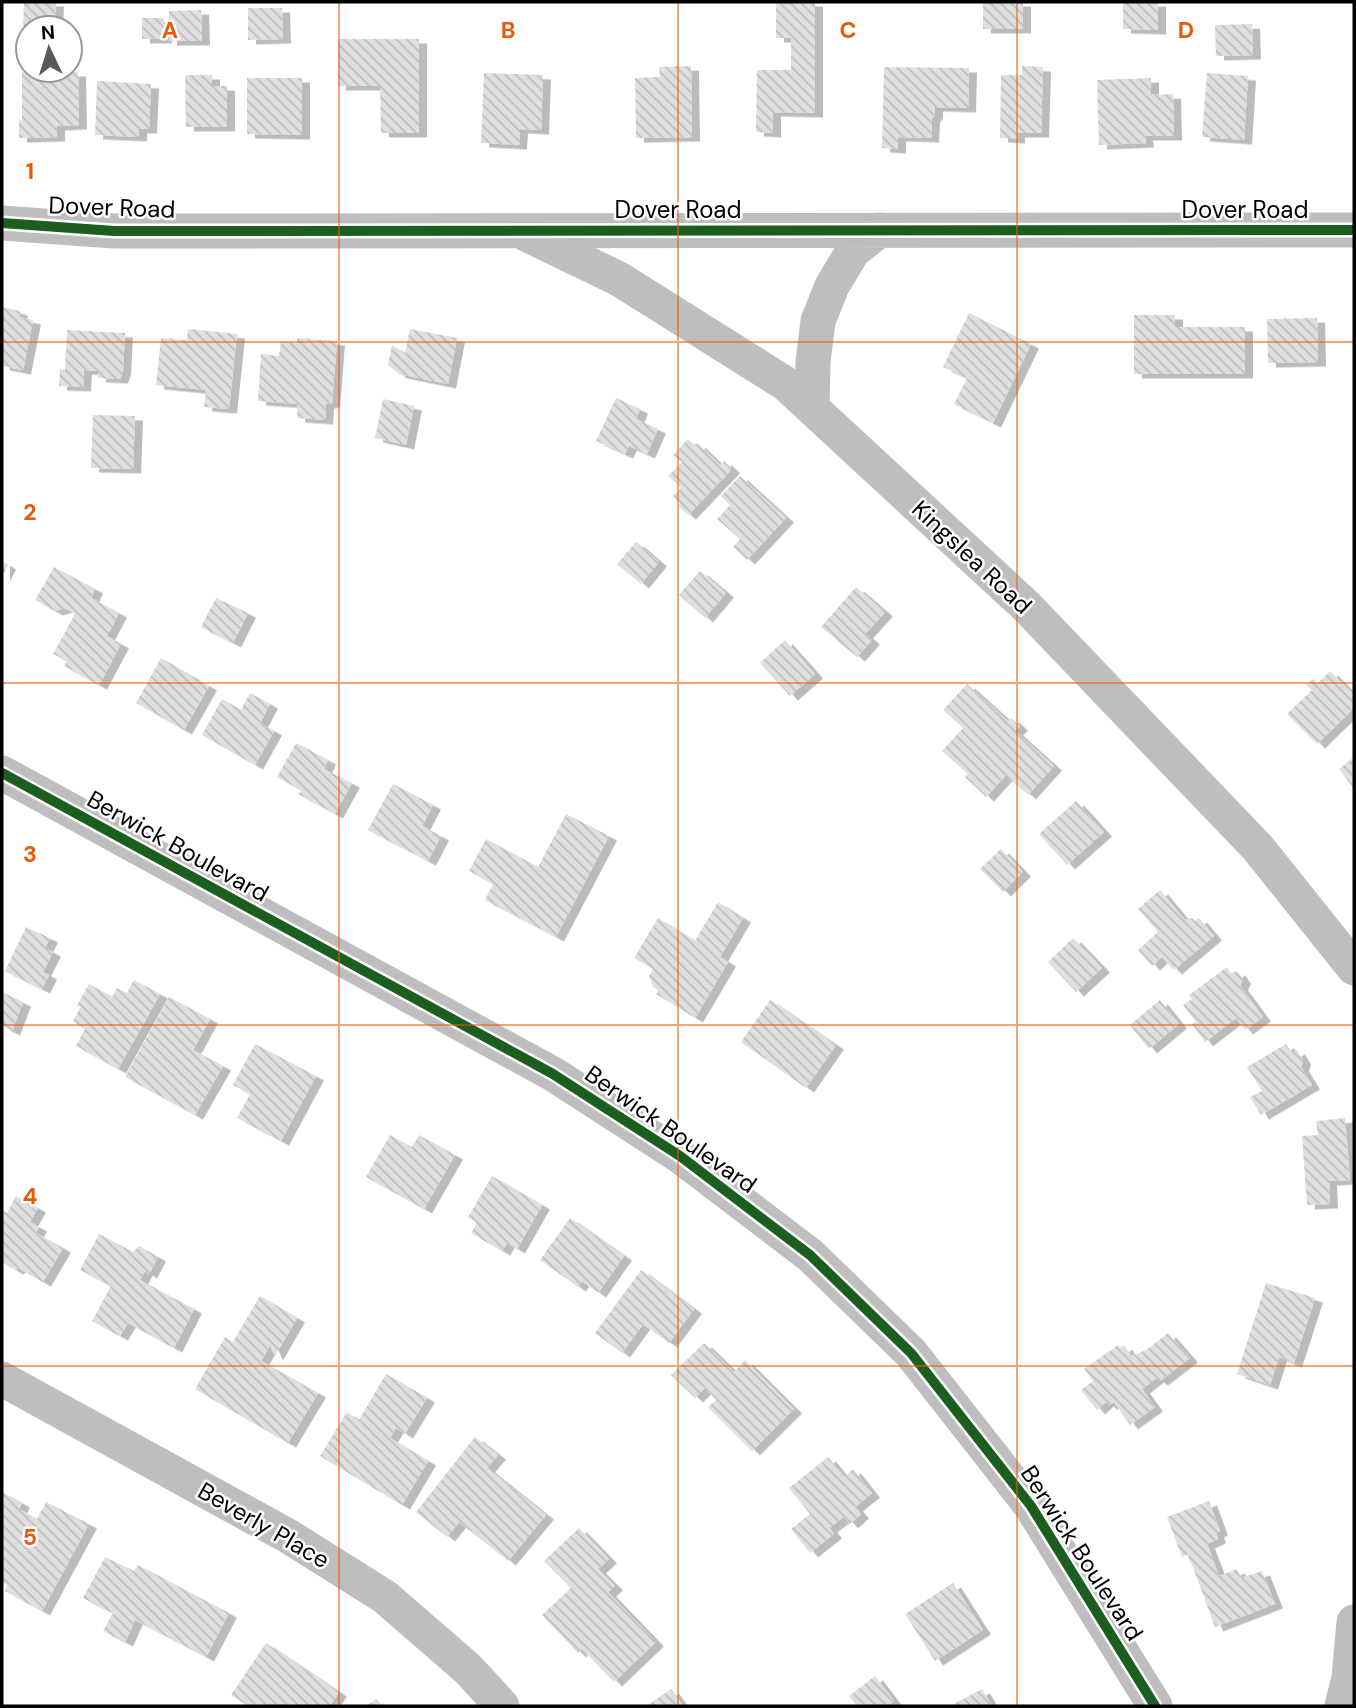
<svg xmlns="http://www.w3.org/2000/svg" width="1356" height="1708" viewBox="0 0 1356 1708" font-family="'DM Sans',sans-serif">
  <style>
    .building { fill: url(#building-back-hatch); filter: url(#shadow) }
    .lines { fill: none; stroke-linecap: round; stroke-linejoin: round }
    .street { stroke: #bebebe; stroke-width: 35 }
    .cycleway-casing { stroke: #fff; stroke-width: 15 }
    .cycleway { stroke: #1b5e20; stroke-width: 10 }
    .grid { fill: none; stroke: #e8590c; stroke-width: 2; stroke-opacity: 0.55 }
    .labels { text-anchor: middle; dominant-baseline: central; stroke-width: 5; stroke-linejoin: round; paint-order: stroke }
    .street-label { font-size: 24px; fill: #000; stroke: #fff }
    .grid-label { font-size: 23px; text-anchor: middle; font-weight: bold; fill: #e8590c; stroke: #fff; stroke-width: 5; stroke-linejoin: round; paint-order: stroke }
  </style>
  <defs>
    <pattern id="building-back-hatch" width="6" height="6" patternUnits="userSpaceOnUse" patternTransform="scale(1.75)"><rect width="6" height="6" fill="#dfdfdf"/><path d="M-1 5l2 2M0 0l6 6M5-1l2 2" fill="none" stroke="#bebebe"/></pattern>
    <filter id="shadow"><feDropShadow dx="8" dy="4.5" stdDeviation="0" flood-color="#0004"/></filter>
  </defs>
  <rect width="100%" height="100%" fill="#fff"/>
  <path class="building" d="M24 2H56L55 28H28V33H23Z
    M776 2H815V113L773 112V133L756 132 757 70H791V38H776Z
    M983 2H1023V29H983Z
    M1123 2H1158V30L1123 29Z
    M248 8H282L283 39 248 40Z
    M201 10 202 41H169V11Z
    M142 18H164V39H142Z
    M1252 24 1253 55 1216 56 1215 25Z
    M338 39H419V133H381L380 86H338Z
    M691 66 692 137 636 138 635 78 660 77 659 67Z
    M1022 66 1043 67 1041 133H1017V139L1000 138 1001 75H1022Z
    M884 67 969 68 968 108 935 107V114L932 118 931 138 898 137V149L882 148Z
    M22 72H78L79 125 57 126V137L19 138V119L22 121Z
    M484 73 543 75 541 130 520 129 519 145 481 143Z
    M1207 73 1248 76 1244 140 1202 137Z
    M185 75H212V86H227V127H186Z
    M247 78H302V135L247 134Z
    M1151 78V95L1173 94 1174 136H1145L1146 143 1099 145 1097 80Z
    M97 81 151 84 149 129H139V137L95 135Z
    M2 307 20 311 19 317 33 320 23 370 2 366Z
    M969 313 1031 344 993 423 954 404 967 378 943 367Z
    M1134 315H1175V327H1245V374H1134Z
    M1317 318 1318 362 1268 363 1267 319Z
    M188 329 237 334 229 409 204 407 206 390 156 385 161 338 187 340Z
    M410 329 457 338 448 384 399 374 388 365 392 345 405 353Z
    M67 330 125 333 123 370 120 379 98 378V371L84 370 83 387 59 386 60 369 65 370Z
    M297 338 337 341 332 403 326 404 325 420 297 418 298 404 258 401 261 354 279 356 281 341 297 343Z
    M616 398 640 409 636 419 658 429 647 454 629 446 625 454 596 441Z
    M383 399 414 406 406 445 375 438Z
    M93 415 135 416 133 469 91 468Z
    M688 439 696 446 697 443 720 465 724 461 732 469 688 515 678 506 680 503 673 496 681 488 668 476 682 462 673 455Z
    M740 476 786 518 747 560 733 547 740 539 717 519 730 505 721 496Z
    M636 542 659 562 641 584 617 564Z
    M2 561 8 565 2 577Z
    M54 567 95 589 91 598 119 613 107 636 121 644 99 685 64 666 67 661 53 654 75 614 65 608 55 611 35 600Z
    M700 571 726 593 705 618 679 595Z
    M856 587 885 612 865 634 872 640 857 657 821 627Z
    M216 598 248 613 233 643 201 627Z
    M785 640 815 674 790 696 760 663Z
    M161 658 209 686 184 730 136 703Z
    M1330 671 1354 695V708L1317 744 1287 714 1312 690 1306 685 1313 679 1318 683Z
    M967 684 1008 721 1011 718 1020 726 1015 731 1054 766 1028 795 1006 775 986 797 965 777 968 774 942 751 963 728 943 710Z
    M250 693 270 704 260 723 274 731 255 765 202 735 222 699 241 710Z
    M296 743 328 760 324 769 352 783 335 814 298 794 302 791 277 777Z
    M1354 757V789L1339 769Z
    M393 784 433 805 422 826 441 836 428 861 368 830Z
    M1076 801 1104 832 1067 865 1039 834Z
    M566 814 609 836 556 937 485 900 493 884 469 871 486 839 538 867Z
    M1001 849 1023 872 1003 892 980 869Z
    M1160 890 1185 920 1192 918 1195 921 1199 918 1214 936 1174 970 1162 957 1152 966 1138 950 1158 932 1138 909Z
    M718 902 743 918 720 957 728 962 695 1018 656 994 659 990 653 987 649 976 653 969 634 958 658 918 695 941Z
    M26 927 50 938 45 948 53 952 43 972 49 975 42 989 5 971Z
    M1073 938 1102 968 1076 992 1048 962Z
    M1227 967 1232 975 1237 971 1243 979 1240 986 1263 1017 1245 1030 1236 1018 1205 1042 1192 1024 1196 1022 1183 1005 1192 999 1189 995Z
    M134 980 160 994 118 1069 76 1046 85 1029 73 1021 81 1006 76 1007 89 984 112 997 117 988 127 993Z
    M2 992 23 1002 12 1031 2 1026Z
    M169 997 210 1019 193 1050 223 1066 195 1115 125 1077Z
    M770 1000 836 1045 806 1088 741 1042Z
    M1160 1000 1179 1024 1149 1049 1130 1025Z
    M255 1044 316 1076 281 1141 237 1118 250 1094 233 1085Z
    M1286 1044 1292 1053 1297 1050 1303 1060 1301 1067 1312 1085 1261 1115 1250 1097 1262 1091 1247 1067Z
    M1345 1118 1350 1180 1329 1181 1330 1204 1307 1205 1302 1136 1318 1135 1316 1121Z
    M390 1135 412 1147 419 1135 455 1155 424 1209 366 1177Z
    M492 1176 542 1205 517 1249 507 1243 502 1251 471 1233 477 1223 468 1217Z
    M16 1196 38 1208 30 1222 39 1227 36 1233 63 1248 43 1282 18 1268 15 1270 2 1262V1210L7 1213Z
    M570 1218 624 1256 598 1293 582 1281 578 1287 540 1260Z
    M99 1234 133 1252 139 1246 158 1257 149 1274 145 1271 140 1280 194 1309 174 1348 128 1323 120 1336 92 1321 111 1286 80 1270Z
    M641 1270 694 1309 669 1343 643 1324 622 1353 595 1333Z
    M1266 1283 1315 1298 1294 1363 1279 1357 1270 1385 1237 1374Z
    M260 1296 297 1318 275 1356 270 1345 261 1361 318 1393 288 1443 195 1389 225 1337 233 1342Z
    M1168 1333 1190 1358 1160 1381 1156 1378 1142 1389 1155 1407 1130 1425 1114 1402 1109 1405 1106 1402 1097 1410 1081 1390 1093 1381 1084 1369 1118 1345 1121 1348 1124 1345 1131 1356 1146 1350Z
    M704 1343 734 1372 745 1360 794 1409 752 1451 708 1407 716 1400 705 1388 695 1398 671 1375Z
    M386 1374 427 1398 405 1434 396 1428 390 1438 428 1461 402 1505 320 1456 347 1412 359 1420Z
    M475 1437 498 1455 487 1468 546 1515 508 1561 459 1522 447 1537 416 1512Z
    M828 1457 844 1477 853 1469 872 1493 855 1507 861 1514 850 1524 844 1517 829 1528 834 1534 810 1553 791 1529 810 1514 789 1488Z
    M2 1492 22 1503 19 1509 37 1519 46 1502 89 1524 42 1611 5 1591 7 1585 2 1582Z
    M1209 1501 1220 1531 1216 1533 1218 1539 1207 1544 1219 1576 1237 1569 1241 1578 1262 1571 1275 1604 1215 1627 1188 1554 1182 1557 1167 1517Z
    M579 1528 609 1559 598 1569 615 1586 608 1592 656 1642 614 1682 582 1649 578 1653 542 1615 571 1588 544 1561Z
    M105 1557 134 1571 138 1565 229 1613 206 1657 135 1620 125 1642 103 1631 113 1613 83 1598Z
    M953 1583 983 1630 935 1661 905 1614Z
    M266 1643 339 1692 330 1706H248L231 1695Z
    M875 1676 894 1701 887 1706H857L849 1696Z
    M671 1689 683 1706H646Z
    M982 1689 992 1706H950Z
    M376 1699 382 1706H366Z"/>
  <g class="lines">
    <path class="street" d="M2 223 114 231 1354 230
      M526 234 619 279 786 384 1027 607 1258 848 1354 968
      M812 408 813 362 818 321 832 286 853 251 880 230
      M2 773 553 1074 680 1156 810 1255 911 1353 1031 1506 1155 1706
      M2 1379 288 1536 385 1597 468 1669 502 1706
      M1342 1706 1349 1678 1354 1622"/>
    <defs>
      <path id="cycleway" d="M2 223 114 231 1354 230
        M2 773 553 1074 680 1156 810 1255 911 1353 1031 1506 1155 1706"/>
    </defs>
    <use href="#cycleway" class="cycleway-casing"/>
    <use href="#cycleway" class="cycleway"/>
  </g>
  <path class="grid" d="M339 2V1706M678 2V1706M1017 2V1706M2 342H1354M2 683H1354M2 1025H1354M2 1366H1354"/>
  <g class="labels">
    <g class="street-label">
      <text transform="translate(112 207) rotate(2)">Dover Road</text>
      <text x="678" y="209">Dover Road</text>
      <text x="1245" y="209">Dover Road</text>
      <text transform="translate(972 557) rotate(43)">Kingslea Road</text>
      <text transform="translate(178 846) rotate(29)">Berwick Boulevard</text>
      <text transform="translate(671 1129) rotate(35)">Berwick Boulevard</text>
      <text transform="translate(264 1525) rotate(30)">Beverly Place</text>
      <text transform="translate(1082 1553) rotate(57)">Berwick Boulevard</text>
    </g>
  </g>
  <g class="grid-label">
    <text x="170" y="38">A</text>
    <text x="508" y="38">B</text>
    <text x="848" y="38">C</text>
    <text x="1186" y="38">D</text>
    <text x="30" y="179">1</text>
    <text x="30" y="520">2</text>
    <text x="30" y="862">3</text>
    <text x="30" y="1204">4</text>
    <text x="30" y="1545">5</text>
  </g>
  <rect width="1356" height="1708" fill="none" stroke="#000000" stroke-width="7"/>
  <g transform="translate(49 49) rotate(356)"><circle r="33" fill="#ffffff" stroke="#999999" stroke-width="2"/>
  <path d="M0-5L12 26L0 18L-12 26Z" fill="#595959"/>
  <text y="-10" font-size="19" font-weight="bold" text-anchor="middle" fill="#000000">N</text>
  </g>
</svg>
